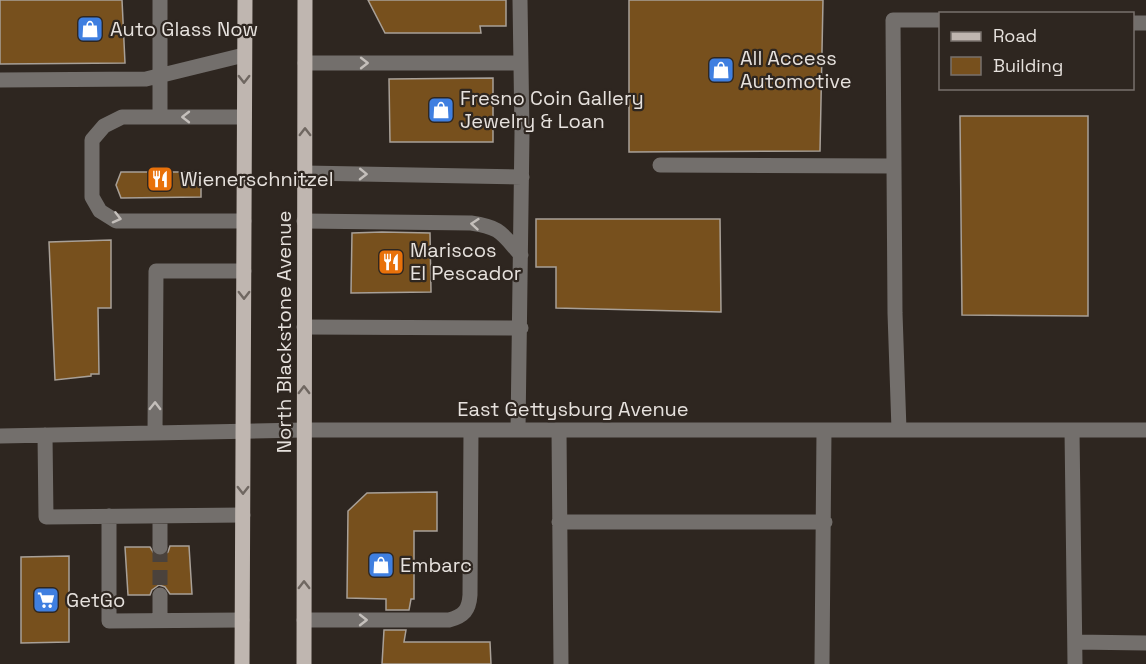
<svg xmlns="http://www.w3.org/2000/svg" width="1146" height="664" viewBox="0 0 1146 664" font-family="'Space Grotesk',sans-serif">
  <style>
    .building { fill: #77501d; stroke: #a8a098; stroke-width: 1.5 }
    .lines { fill: none; stroke-linecap: round; stroke-linejoin: round }
    .minor-tunnel { stroke: #4a423c; stroke-width: 15; stroke-dasharray: 15 8; stroke-linecap: butt }
    .minor { stroke: #736f6c; stroke-width: 15 }
    .major { stroke: #bfb6b0; stroke-width: 15 }
    .oneway { stroke: #c4bfbb }
    .oneway2 { stroke: #6f6761 }
    .labels { text-anchor: middle; dominant-baseline: central; stroke-width: 4.5; stroke-linejoin: round; paint-order: stroke }
    .poi-label { font-size: 20px; fill: #e6e1dd; stroke: #2e2620; text-anchor: start }
    .street-label { font-size: 20px; fill: #e6e1dd; stroke: #2e2620 }
  </style>
  <rect width="100%" height="100%" fill="#2e2620"/>
  <path class="building" d="M0 0H122L125 63 0 64Z
    M368 0H506V26H480L481 33H385Z
    M629 0H823L820 151 629 152Z
    M493 78V142H390L389 79Z
    M960 116H1088V316L962 315Z
    M121 172H201V197L121 198 116 185Z
    M536 219H720L721 312 556 308V267H536Z
    M382 232 430 233 431 292 351 293 352 233Z
    M111 240V308H98L99 374H91V376L55 380 49 242Z
    M437 492V531H414V599H411L409 610H386V599L347 598 348 511 367 493Z
    M170 546H189L192 594H170L165 587 159 585 152 590 150 595H128L125 547H150L155 555 161 557 168 552Z
    M69 556V642L21 643V557Z
    M384 630H406L404 642H490L491 664H382Z"/>
  <g class="lines">
    <path class="minor-tunnel" d="M160 547V595"/>
    <path class="minor" d="M1132 23H1146
      M305 63H521
      M0 80 146 79 244 55
      M160 117V0
      M660 165 894 166
      M305 173 522 177
      M244 221H116L100 211 92 197V140L104 126 122 117H244
      M304 221 471 223C501 227 502 234 521 255
      M304 327 521 328
      M518 430 522 133 520 0
      M559 430 561 664
      M899 430 895 313 893 20H940
      M1072 430 1075 664
      M155 433 156 271H244
      M45 435 46 517 243 515
      M0 436 304 430H1146
      M109 516V621L242 620
      M160 516V547
      M559 522H825
      M160 595V620
      M304 620H449C464 616 469 610 470 595L471 430
      M1075 642 1146 643
      M822 664 824 430"/>
    <path class="major" d="M242 664 245 0
      M304 664 305 0"/>
  </g>
  <defs><path id="oneway-chevron" d="M-2-3.5L2.5 0L-2 3.5" fill="none" stroke-width="1.6" stroke-linecap="round" stroke-linejoin="round" transform="scale(1.5)"/></defs>
  <g class="oneway">
    <use href="#oneway-chevron" transform="translate(364 63)"/>
    <use href="#oneway-chevron" transform="translate(186 117) rotate(180)"/>
    <use href="#oneway-chevron" transform="translate(363 174) rotate(1)"/>
    <use href="#oneway-chevron" transform="translate(117 218) rotate(14)"/>
    <use href="#oneway-chevron" transform="translate(475 224) rotate(-175)"/>
    <use href="#oneway-chevron" transform="translate(155 406) rotate(-89)"/>
    <use href="#oneway-chevron" transform="translate(363 620)"/>
  </g>
  <g class="oneway2">
    <use href="#oneway-chevron" transform="translate(244 79) rotate(90)"/>
    <use href="#oneway-chevron" transform="translate(305 132) rotate(-90)"/>
    <use href="#oneway-chevron" transform="translate(244 295) rotate(90)"/>
    <use href="#oneway-chevron" transform="translate(304 390) rotate(-90)"/>
    <use href="#oneway-chevron" transform="translate(243 490) rotate(90)"/>
    <use href="#oneway-chevron" transform="translate(304 585) rotate(-90)"/>
  </g>
  <defs>
    <symbol id="shop-square" viewBox="-11 -11 22 22"><rect x="-9" y="-9" width="18" height="18" rx="4" fill="#3f7fe0" stroke="#2e2620"/><path d="M-5-2.5h2.3a2.7 3.5 0 0 1 5.4 0H5L5.5 6h-11ZM-1.5-2.5h3a1.5 2.3 0 0 0-3 0Z" fill="#fff"/></symbol>
    <symbol id="restaurant-square" viewBox="-11 -11 22 22"><rect x="-9" y="-9" width="18" height="18" rx="4" fill="#e8710a" stroke="#2e2620"/><path d="M-5-6h1v4h1v-4h1v4h1v-4h1v5L-1.5 .5V6h-2V.5L-5-1ZM5-6V6H3V1.5H1.5Q1.5-4 5-6Z" fill="#fff"/></symbol>
    <symbol id="supermarket-square" viewBox="-11 -11 22 22"><rect x="-9" y="-9" width="18" height="18" rx="4" fill="#3f7fe0" stroke="#2e2620"/><path d="M-6-5.5h2.5l.6 2H6L4.5 2H-2.5L-4.4-4H-6ZM-1.5 3.2a1.3 1.3 0 1 0 .1 0ZM3 3.2a1.3 1.3 0 1 0 .1 0Z" fill="#fff"/></symbol>
  </defs>
  <g fill-rule="evenodd">
    <use href="#shop-square" x="75" y="14" width="30" height="30"/>
    <use href="#shop-square" x="706" y="55" width="30" height="30"/>
    <use href="#shop-square" x="426" y="95" width="30" height="30"/>
    <use href="#restaurant-square" x="145" y="164" width="30" height="30"/>
    <use href="#restaurant-square" x="376" y="247" width="30" height="30"/>
    <use href="#shop-square" x="366" y="550" width="30" height="30"/>
    <use href="#supermarket-square" x="31" y="585" width="30" height="30"/>
  </g>
  <g class="labels">
    <g class="poi-label">
      <text x="110" y="29">Auto Glass Now</text>
      <text x="740" y="58">All Access<tspan x="740" dy="23">Automotive</tspan></text>
      <text x="460" y="98">Fresno Coin Gallery<tspan x="460" dy="23">Jewelry &amp; Loan</tspan></text>
      <text x="180" y="179">Wienerschnitzel</text>
      <text x="410" y="250">Mariscos<tspan x="410" dy="23">El Pescador</tspan></text>
      <text x="400" y="565">Embarc</text>
      <text x="66" y="600">GetGo</text>
    </g>
    <g class="street-label">
      <text transform="translate(284 332) rotate(-90)">North Blackstone Avenue</text>
      <text x="573" y="409">East Gettysburg Avenue</text>
    </g>
  </g>
  <rect x="939" y="12" width="195" height="78" fill="#2e2620" stroke="#78716c" stroke-width="1.5"/>
  <rect x="951" y="32" width="30" height="9" fill="#bfb6b0" stroke="#78716c" stroke-width="1.5"/>
  <text x="993" y="42" font-size="18" fill="#e6e1dd">Road</text>
  <rect x="951" y="57" width="30" height="18" fill="#77501d" stroke="#78716c" stroke-width="1.5"/>
  <text x="993" y="72" font-size="18" fill="#e6e1dd">Building</text>
</svg>
